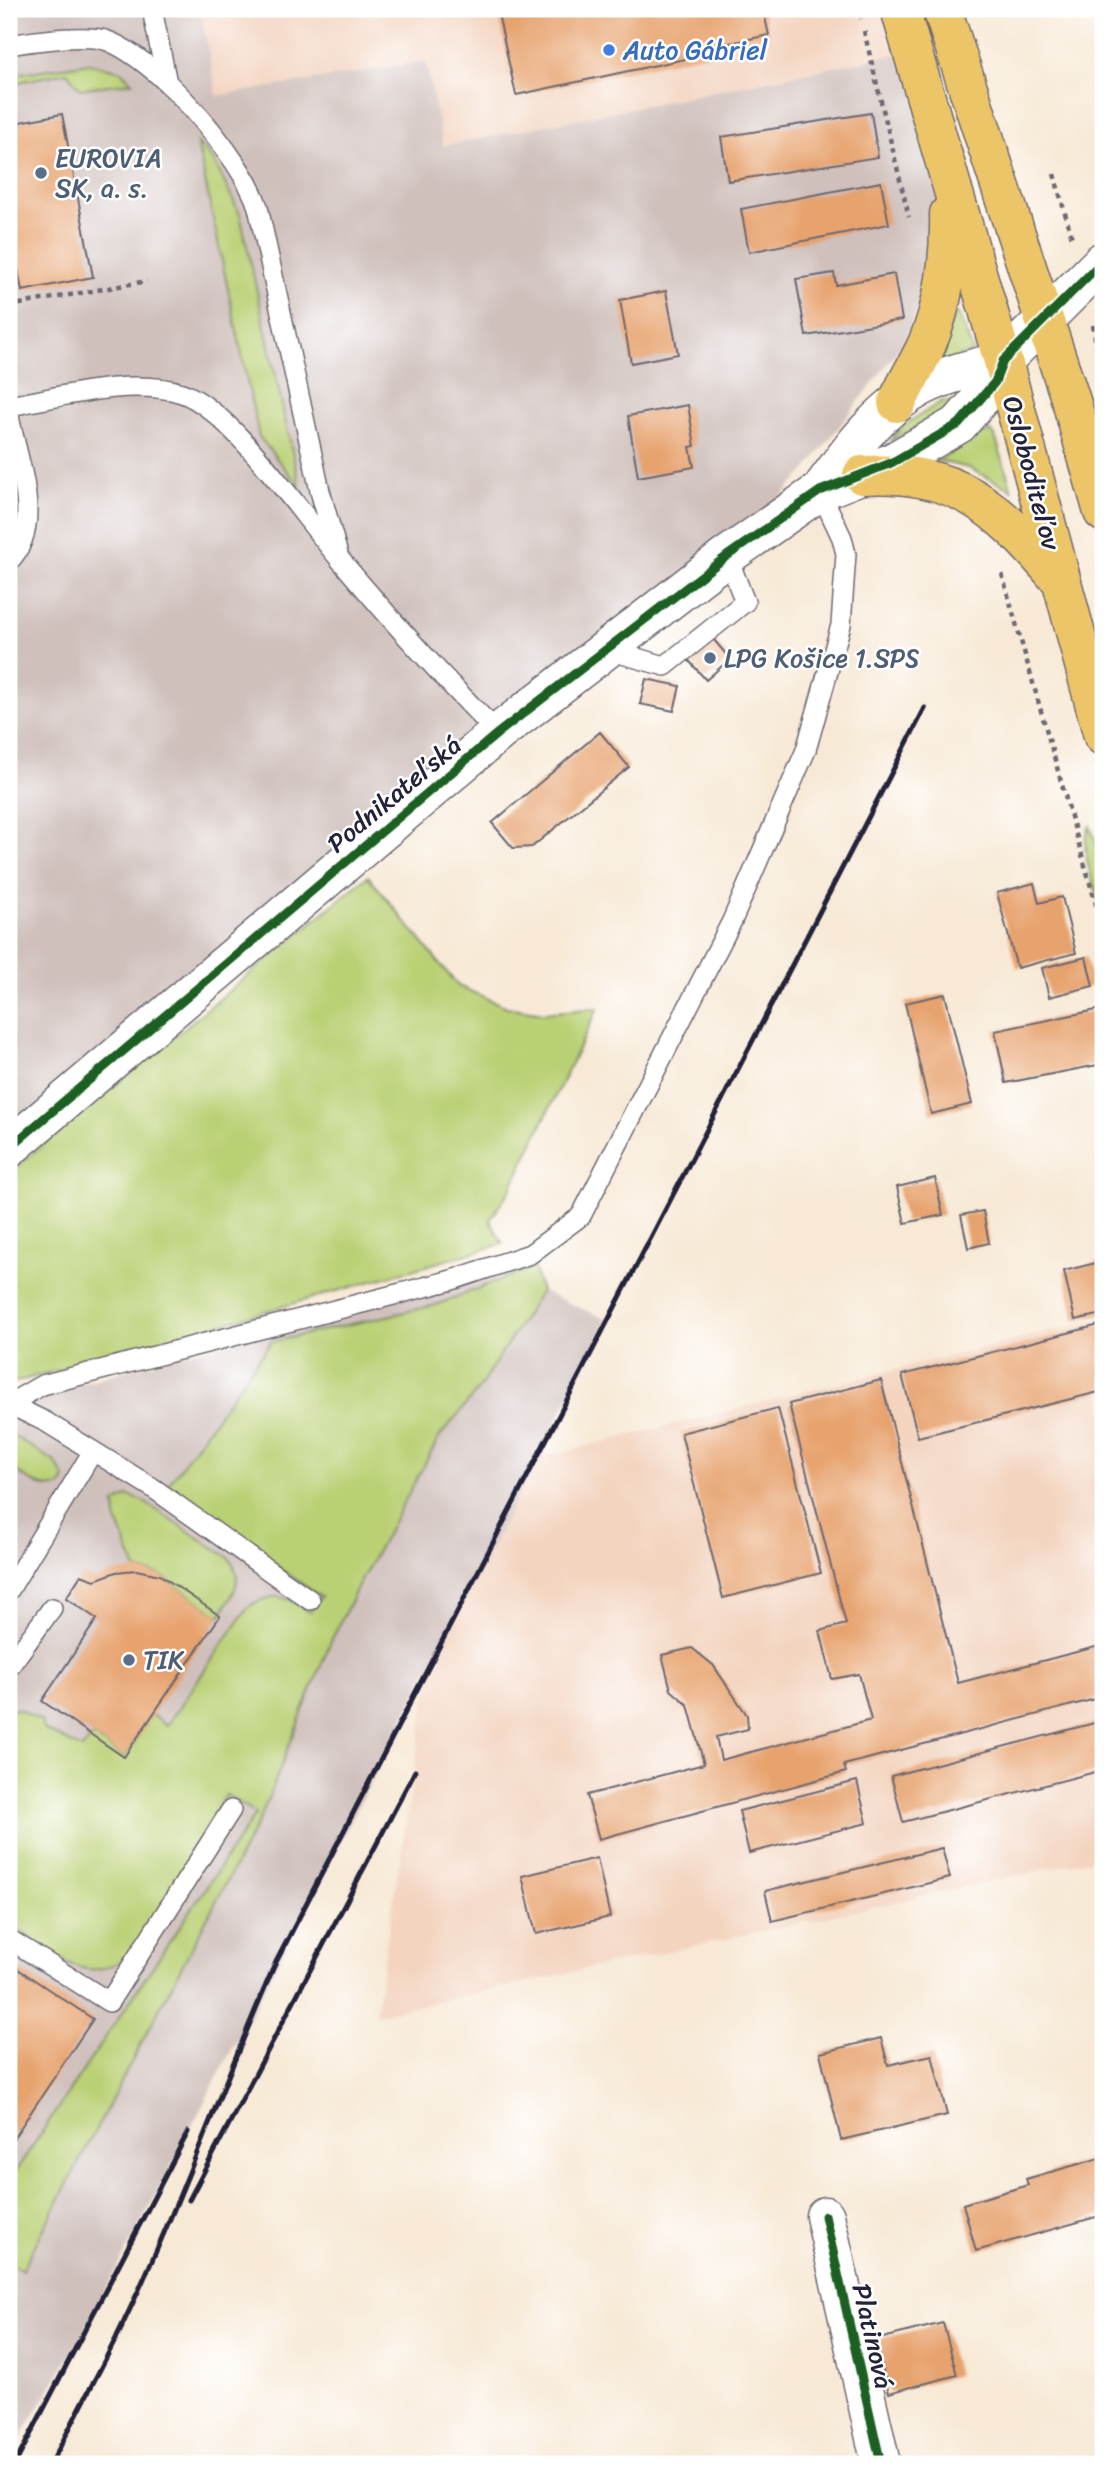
<svg xmlns="http://www.w3.org/2000/svg" width="1112" height="2473" viewBox="0 0 1112 2473" font-family="Sriracha,sans-serif">
  <style>
    .built { fill: #f3d4bf }
    .industrial { fill: #cfc0bb }
    .green { fill: #bad074; stroke: #6e7958; stroke-width: 2 }
    .building { fill: #e7a36e }
    .lines { fill: none; stroke-linecap: round; stroke-linejoin: round }
    .service-casing { stroke: #6d6871; stroke-width: 22 }
    .minor-casing { stroke: #6d6871; stroke-width: 41 }
    .primary-casing { stroke: #6d6871; stroke-width: 41 }
    .path { stroke: #6d6871; stroke-width: 4.5; stroke-dasharray: 5 5; stroke-linecap: butt }
    .service { stroke: #fff; stroke-width: 19 }
    .minor { stroke: #fff; stroke-width: 38 }
    .primary { stroke: #edc569; stroke-width: 38 }
    .rail { stroke: #22223b; stroke-width: 5 }
    .cycleway-casing { stroke: #fff; stroke-width: 13 }
    .cycleway { stroke: #1b5e20; stroke-width: 9 }
    .shop-dot { fill: #3f7fe0; stroke: #fff; stroke-width: 2.5 }
    .service-dot { fill: #5c6f8a; stroke: #fff; stroke-width: 2.5 }
    .labels { text-anchor: middle; dominant-baseline: central; stroke-width: 5; stroke-linejoin: round; paint-order: stroke }
    .shop-label { font-size: 26px; fill: #366cbe; stroke: #fff; text-anchor: start }
    .service-label { font-size: 26px; fill: #4e5e75; stroke: #fff; text-anchor: start }
    .street-label { font-size: 26px; fill: #22223b; stroke: #fff }
  </style>
  <rect width="100%" height="100%" fill="#fff"/>
  <filter id="ink" filterUnits="userSpaceOnUse"><feTurbulence type="fractalNoise" baseFrequency=".0143" numOctaves="2"/><feDisplacementMap in="SourceGraphic" scale="14" xChannelSelector="R" yChannelSelector="G"/><feConvolveMatrix kernelMatrix="1 2 1 2 8 2 1 2 1" color-interpolation-filters="sRGB"/></filter>
  <filter id="wash" filterUnits="userSpaceOnUse"><feTurbulence type="fractalNoise" baseFrequency=".00686" numOctaves="4" result="noise"/><feDisplacementMap in="SourceGraphic" scale="28" xChannelSelector="R" yChannelSelector="G"/><feGaussianBlur stdDeviation="1.57" result="paint"/><feColorMatrix in="noise" values="0 0 0 0 0 0 0 0 0 0 0 0 0 0 0 0 0 1.4 0 .05"/><feComposite in="paint" operator="in"/></filter>
  <g filter="url(#wash)">
    <rect width="100%" height="100%" fill="#f7e9d5"/>
    <path class="built" d="M200 9H900L912 51 443 146 426 61 217 96Z
      M1103 1318V1857L375 2015 433 1655 535 1459Z"/>
    <path class="industrial" d="M9 9H200L217 96 426 61 443 146 912 51 950 235 902 345 806 470 727 556 9 1148Z
      M530 1254 541 1291 608 1320 302 1916 81 2337 9 2457V1404Z"/>
    <path class="green" d="M89 63 121 71 132 82 80 89 67 72 9 84V75Z
      M197 142 214 161 240 214 300 487 259 437Z
      M958 313 973 352 943 362C938 349 949 322 958 313Z
      M942 401 963 404 890 441 902 427Z
      M991 431 995 436 1012 490 969 468 938 461 971 438Z
      M1090 826 1103 862V912C1096 888 1077 850 1090 826Z
      M368 876 458 986 507 1007 543 1013 598 1008 510 1190 490 1220 503 1244 9 1384V1173Z
      M534 1267 541 1291 478 1390 440 1436 357 1588 330 1643 262 1814 22 2270 9 2263V2181L256 1813 226 1795 143 1939C96 2000 56 1956 9 1923V1709L21 1710 43 1722 42 1728 82 1749 93 1736 124 1757 152 1715 167 1725 248 1607C275 1590 285 1596 310 1612L321 1597 165 1489 271 1342 436 1305Z
      M9 1433 55 1462 65 1478 61 1486C41 1492 24 1476 9 1466Z
      M128 1496 141 1500 228 1557C246 1579 233 1595 220 1616L160 1575 136 1570 116 1518 115 1503Z"/>
    <g id="blocks">
      <path class="building" d="M497 9H763L769 35 711 47 713 53 516 95Z
        M871 113 878 157 728 181 721 137Z
        M62 114 93 277 22 291 9 222V124Z
        M881 182 889 224 749 252 741 209Z
        M834 273 836 285 894 274 902 320 806 336 796 279Z
        M666 291 678 354 631 363 620 300Z
        M688 405 695 446 690 447 694 467 638 477 628 416Z
        M709 634 730 659 706 680 684 655Z
        M646 679 680 686 674 711 640 704Z
        M600 732 629 767 532 847 513 848 492 823Z
        M1034 883 1039 903 1062 897 1076 953 1017 968 997 893Z
        M1086 957 1093 986 1049 997 1042 968Z
        M945 994 972 1104 931 1114 905 1003Z
        M1101 1009 1103 1064 1006 1083 995 1031Z
        M935 1178 943 1215 905 1223 897 1187Z
        M983 1211 989 1243 968 1248 961 1215Z
        M1103 1261V1314L1075 1320 1064 1271Z
        M1103 1324V1391L918 1437 902 1375Z
        M881 1380 958 1683 1103 1645V1697L844 1765 846 1772 599 1839 587 1795 704 1764 688 1705 671 1690 662 1655 692 1648 713 1665 747 1715 748 1729 716 1737 721 1760 871 1720 859 1674 832 1679 820 1631 846 1624 789 1404Z
        M778 1408 821 1573 723 1598 681 1433Z
        M136 1570 160 1575 220 1616 124 1757 42 1701 97 1619 66 1598 81 1575 95 1580 116 1572Z
        M1102 1721 1103 1770 903 1822 891 1776Z
        M857 1781 867 1823 749 1853 739 1811Z
        M942 1848 950 1878 772 1921 765 1891Z
        M597 1858 610 1917 536 1934 522 1876Z
        M9 1963 93 2019 9 2145Z
        M881 2038 888 2065 932 2055 947 2115 841 2140 820 2053Z
        M1100 2158 1103 2169V2215L976 2251 963 2204 1028 2185 1026 2179Z
        M943 2323 957 2375 889 2393 875 2340Z"/>
    </g>
  </g>
  <g filter="url(#ink)">
    <use href="#blocks" fill-opacity="0" stroke="#6d6871" stroke-width="2"/>
    <g class="lines">
      <defs>
        <path id="service" d="M152 9 167 83
          M9 45C31 41 84 34 105 40 156 57 242 157 258 207L320 491 339 558
          M9 406C60 397 132 377 182 393 230 409 303 516 338 557 389 618 442 677 498 733
          M9 416C17 460 45 525 9 561
          M608 650 665 666 745 602 727 556
          M9 1404 42 1385 452 1280 530 1254 581 1216 732 921 806 750 841 625 846 554 842 538 820 491
          M9 1404 46 1422 153 1488 310 1600
          M9 1590 93 1451
          M9 1667 52 1608
          M9 1939 109 2002 231 1810"/>
        <path id="minor" d="M820 491C848 452 878 410 921 387 946 374 975 368 1003 361
          M9 1148 498 733 727 556 820 491 891 463 959 424 995 382 1003 361 1103 261
          M825 2216 881 2464"/>
        <path id="primary" d="M900 9 1003 361 1103 736
          M942 9 1072 404 1103 512
          M897 403C906 383 918 364 927 344 944 305 950 256 949 214
          M862 475C957 470 996 506 1055 574"/>
      </defs>
      <use href="#service" class="service-casing"/>
      <use href="#minor" class="minor-casing"/>
      <use href="#primary" class="primary-casing"/>
      <path class="path" d="M858 9 861 19
        M864 31 909 217
        M1054 174 1072 238
        M9 306 147 281
        M1093 325 1097 351
        M1002 574 1103 929"/>
      <use href="#service" class="service"/>
      <use href="#minor" class="minor"/>
      <use href="#primary" class="primary"/>
      <path class="rail" d="M189 2200 415 1771
        M117 2336C177 2214 221 2086 276 1962L925 708
        M15 2464 188 2132
        M51 2464 122 2327"/>
      <defs>
        <path id="cycleway" d="M9 1148 498 733 727 556 820 491 891 463 959 424 995 382 1003 361 1103 261
          M825 2216 881 2464"/>
      </defs>
      <use href="#cycleway" class="cycleway-casing"/>
      <use href="#cycleway" class="cycleway"/>
    </g>
  </g>
  <circle class="shop-dot" cx="609" cy="50" r="7"/>
  <g class="service-dot">
    <circle cx="41" cy="173" r="7"/>
    <circle cx="710" cy="658" r="7"/>
    <circle cx="129" cy="1660" r="7"/>
  </g>
  <g class="labels">
    <g class="shop-label">
      <text x="623" y="50">Auto Gábriel</text>
    </g>
    <g class="service-label">
      <text x="55" y="158">EUROVIA<tspan x="55" dy="30">SK, a. s.</tspan></text>
      <text x="724" y="658">LPG Košice 1.SPS</text>
      <text x="143" y="1660">TIK</text>
    </g>
    <g class="street-label">
      <text transform="translate(1032 473) rotate(75)">Osloboditeľov</text>
      <text transform="translate(394 794) rotate(-40)">Podnikateľská</text>
      <text transform="translate(873 2336) rotate(77)">Platinová</text>
    </g>
  </g>
  <rect width="1112" height="2473" fill="none" stroke="#fff" stroke-width="35"/>
</svg>
